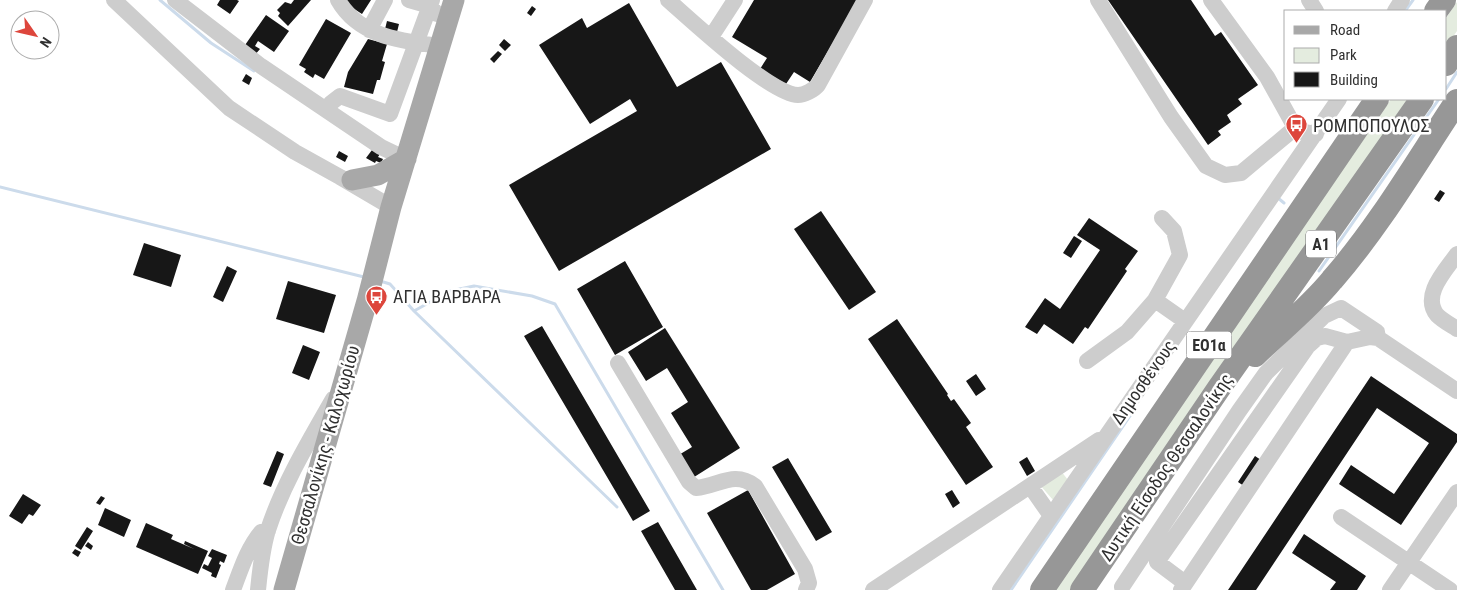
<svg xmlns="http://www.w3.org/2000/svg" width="1457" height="590" viewBox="0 0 1457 590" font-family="'Roboto Condensed',sans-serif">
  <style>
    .green { fill: #e4ecdf }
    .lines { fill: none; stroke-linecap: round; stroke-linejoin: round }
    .stream { stroke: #ccdbeb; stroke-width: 3 }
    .building { fill: #171717 }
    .minor { stroke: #cdcdcd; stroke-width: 16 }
    .major { stroke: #a8a8a8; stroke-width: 21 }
    .highway { stroke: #979797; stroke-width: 24 }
    .labels { text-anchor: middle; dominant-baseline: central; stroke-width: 5; stroke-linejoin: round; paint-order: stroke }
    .shield { fill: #fff; stroke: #6e6e6e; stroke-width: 1 }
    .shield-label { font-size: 16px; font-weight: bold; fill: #303030 }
    .poi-label { font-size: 18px; fill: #303030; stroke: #fff; text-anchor: start }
    .street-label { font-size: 18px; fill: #303030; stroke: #fff }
  </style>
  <rect width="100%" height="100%" fill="#fff"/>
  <path class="green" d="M1457 2V31L1446 47V18Z
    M1391 99H1411L1076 590H1054Z
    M1061 471 1068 480 1053 500 1040 485Z"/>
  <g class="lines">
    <path class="stream" d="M160 0 211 43 254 71
      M1405 11 1413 0
      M1446 89 1457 72
      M0 187 364 277
      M1278 198 1284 203
      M1319 271 1439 99
      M380 281 390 284 414 311 450 291 474 286 532 296 555 304 723 590
      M414 311 617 507
      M1011 590 1130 416"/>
  </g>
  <path class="building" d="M220 0H237L239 1 230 14 217 5Z
    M294 0H311L288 26 278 16 280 13 277 10 285 2 291 4Z
    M346 0H371L362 14 345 3Z
    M754 0H858L810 82 794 72 786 84 760 69 767 58 732 37Z
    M1108 0H1191L1215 36 1221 32 1258 85 1238 99 1242 104 1227 115 1231 122 1218 131 1221 135 1208 145Z
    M629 3 677 87 721 62 771 149 559 271 509 185 637 111 630 99 590 124 539 45 582 18 587 28Z
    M532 6 536 9 531 16 527 13Z
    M266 15 289 31 274 52 258 41 255 46 260 49 254 56 243 48Z
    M326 19 351 33 324 79 315 74 313 78 304 72 306 69 299 65Z
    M387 21 399 24 396 36 384 33Z
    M368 39 387 44 382 61 385 62 380 80H377L373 94 344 87 348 72Z
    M504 39 511 45 505 51 499 45Z
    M498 51 502 54 494 63 490 59Z
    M246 74 252 78 249 85 242 81Z
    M372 150 380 154 378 157 383 159 381 163 376 161 375 163 366 158Z
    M339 151 348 156 345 162 336 157Z
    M1440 190 1445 193 1439 202 1434 199Z
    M821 211 876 292 849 310 794 229Z
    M1089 218 1138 251 1125 269 1127 271 1088 329 1085 327 1073 344 1044 324 1037 334 1025 327 1045 298 1060 309 1100 250 1077 235Z
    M1074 236 1082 241 1071 258 1063 253Z
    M144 243 181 255 171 287 133 275Z
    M625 261 663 327 615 355 577 289Z
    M227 266 237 271 223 302 213 297Z
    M288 281 336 295 324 333 276 319Z
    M897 319 948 394 947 395 951 401 954 399 971 423 966 427 993 467 966 485 868 339Z
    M542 326 650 511 633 521 524 336Z
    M665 328 740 448 691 479 677 456 692 447 671 413 688 402 667 368 646 381 628 352Z
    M303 345 320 352 309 380 292 373Z
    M976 374 986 389 976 396 966 381Z
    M1371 376 1457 434V442L1401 525 1339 484 1351 465 1394 494 1429 443 1377 408 1256 590H1228Z
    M277 451 284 454 271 487 263 484Z
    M1255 456 1264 462 1247 488 1238 482Z
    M1027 457 1035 471 1027 476 1019 462Z
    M788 458 832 532 816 541 772 467Z
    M748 490 795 574 767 590H751L707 513Z
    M952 490 960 503 953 508 945 494Z
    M23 494 41 505 33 516 29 514 22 524 9 516Z
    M101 496 105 498 100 505 96 503Z
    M105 508 131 520 124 537 98 525Z
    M658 522 697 590H675L641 531Z
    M146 523 173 535 171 539 194 549 184 544 185 541 208 551 198 574 136 547Z
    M87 527 93 531 81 550 75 546Z
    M1304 534 1366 576 1357 590H1330L1336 582 1292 553Z
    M88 542 93 546 91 550 85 546Z
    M75 549 81 552 78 557 72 553Z
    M212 549 227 555 224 563 220 561 219 564 221 565 216 578 211 576 212 573 202 568 204 564 208 566 212 558 208 556Z"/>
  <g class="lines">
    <path class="minor" d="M114 0 229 108 295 152 340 177 391 207
      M175 0 261 66 381 147 406 159
      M338 0C359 37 402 41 440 46
      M409 0 430 6 437 14
      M668 0C692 21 770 94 798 95 804 95 814 90 818 85L865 0
      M1098 0 1171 117 1206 166 1225 175 1241 173 1289 133 1297 131 1316 134
      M1211 0 1267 77 1297 131
      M1309 0 1316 11
      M1395 11 1402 0
      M369 30 385 0
      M711 37 735 0
      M327 110 331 103 340 96 390 114 432 0
      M1457 254C1446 270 1421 295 1437 315 1443 321 1451 325 1457 329
      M1155 300 1185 321
      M1087 361 1127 332 1155 300 1180 255 1174 231 1162 218
      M618 363 689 482 696 488C719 486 734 470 755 486L805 569 809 583 806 590
      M1030 486 1051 516
      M1341 517 1450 590
      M1185 583 1157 562 1308 346 1317 338 1325 336 1347 342 1370 337 1378 338 1457 391
      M1122 587 1239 411 1266 373 1324 316 1341 308 1377 332 1378 338
      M233 590C241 569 247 549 261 532L268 531
      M258 590C260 570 262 549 268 530 283 484 309 441 333 399
      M873 590 1099 440
      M1000 590 1339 99
      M1181 590 1347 342
      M1390 590 1457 492"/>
    <path class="major" d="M352 180 378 175 406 159
      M284 590 367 301 391 207 454 0"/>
    <path class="highway" d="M1436 11 1444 0
      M1446 64 1457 47
      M1255 355C1281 330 1309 308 1332 280 1380 225 1417 161 1457 101
      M1042 590 1377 99
      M1082 590 1219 388 1422 99"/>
  </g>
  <defs>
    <symbol id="bus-pin" viewBox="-11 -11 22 30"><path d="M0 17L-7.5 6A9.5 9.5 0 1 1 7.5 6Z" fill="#dd463c" stroke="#fff"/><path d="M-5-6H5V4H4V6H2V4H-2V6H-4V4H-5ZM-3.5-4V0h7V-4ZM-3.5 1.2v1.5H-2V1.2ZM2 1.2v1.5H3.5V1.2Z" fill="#fff"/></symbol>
  </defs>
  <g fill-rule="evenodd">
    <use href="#bus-pin" x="1284" y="112" width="25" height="34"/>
    <use href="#bus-pin" x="364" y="284" width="25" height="34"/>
  </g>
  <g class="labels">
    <g class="shield">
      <rect x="1306" y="230.5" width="30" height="27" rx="4"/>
      <rect x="1186.5" y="331.5" width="45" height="27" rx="4"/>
    </g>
    <g class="shield-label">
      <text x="1321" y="244">Α1</text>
      <text x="1209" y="345">ΕΟ1α</text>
    </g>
    <g class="poi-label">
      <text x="1313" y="125">ΡΟΜΠΟΠΟΥΛΟΣ</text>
      <text x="393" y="296">ΑΓΙΑ ΒΑΡΒΑΡΑ</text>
    </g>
    <g class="street-label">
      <text transform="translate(1143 382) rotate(-55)">Δημοσθένους</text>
      <text transform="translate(325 445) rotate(-74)">Θεσσαλονίκης - Καλοχωρίου</text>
      <text transform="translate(1166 467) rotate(-56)">Δυτική Είσοδος Θεσσαλονίκης</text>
    </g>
  </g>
  <rect x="1284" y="10" width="162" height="90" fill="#ffffff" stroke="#acacac"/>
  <rect x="1294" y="26" width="25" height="8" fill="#a8a8a8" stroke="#acacac"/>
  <text x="1330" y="35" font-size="15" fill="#303030">Road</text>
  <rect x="1294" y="48" width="25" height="15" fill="#e4ecdf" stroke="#acacac"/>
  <text x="1330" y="60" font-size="15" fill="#303030">Park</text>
  <rect x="1294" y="72" width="25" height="15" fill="#171717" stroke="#acacac"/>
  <text x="1330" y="85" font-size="15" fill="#303030">Building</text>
  <g transform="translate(35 35) rotate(124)"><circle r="24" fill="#ffffff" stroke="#acacac"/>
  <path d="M0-4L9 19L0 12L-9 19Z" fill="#dd463c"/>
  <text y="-8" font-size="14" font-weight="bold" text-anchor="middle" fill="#303030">N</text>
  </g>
</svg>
